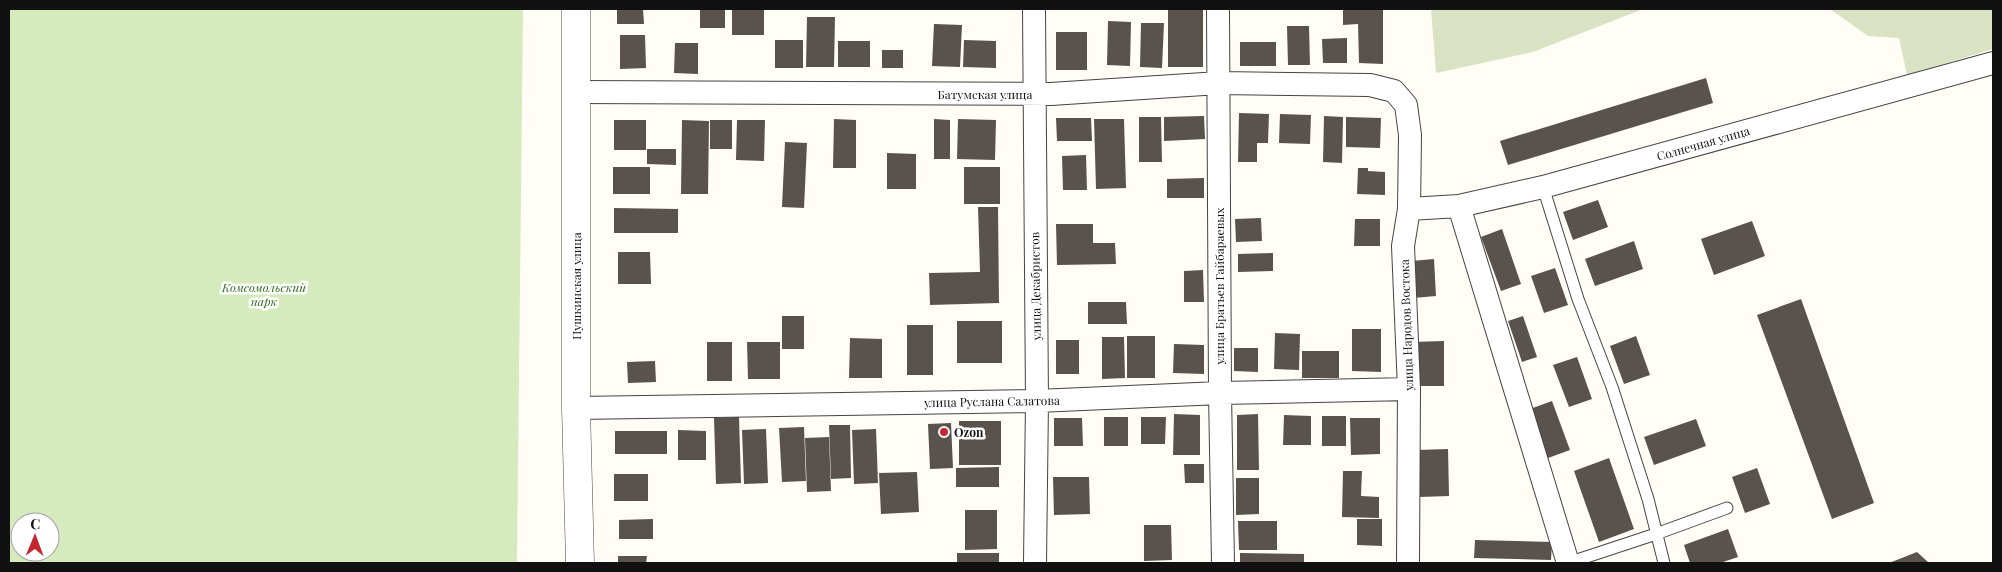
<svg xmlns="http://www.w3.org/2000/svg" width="2002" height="572" viewBox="0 0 2002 572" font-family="'Playfair Display',serif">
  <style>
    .green { fill: #d5ebbd; fill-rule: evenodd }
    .cemetery { fill: #d9e3c4 }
    .building { fill: #5a524d }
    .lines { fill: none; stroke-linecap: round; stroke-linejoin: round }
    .service-casing { stroke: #444; stroke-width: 13 }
    .minor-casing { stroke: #444; stroke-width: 24 }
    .tertiary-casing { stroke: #444; stroke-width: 29 }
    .service { stroke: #fff; stroke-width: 11 }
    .minor { stroke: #fff; stroke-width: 22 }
    .tertiary { stroke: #fff; stroke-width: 28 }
    .poi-dot { fill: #c4262e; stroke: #fff; stroke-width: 2 }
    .labels { text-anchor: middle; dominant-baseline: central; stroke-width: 5; stroke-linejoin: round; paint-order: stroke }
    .street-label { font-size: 12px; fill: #111; stroke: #fff }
    .park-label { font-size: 12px; font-style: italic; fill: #2f6b1f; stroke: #fff }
    .poi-label { font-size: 12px; font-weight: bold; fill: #111; stroke: #fff; text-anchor: start }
  </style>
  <rect width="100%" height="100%" fill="#fffdf5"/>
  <path class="green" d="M9 9H523L517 563H9ZM20 522H50V552H20Z"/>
  <path class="cemetery" d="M1431 9H1643L1533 52 1436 73Z
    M1830 9H1993V49L1907 75 1899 38 1868 36Z"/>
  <path class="building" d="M617 9H643L644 24H617Z
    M700 9H725V28H700Z
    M732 9H764V35H732Z
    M1168 9H1203V67H1168Z
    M1343 10H1383V64L1359 63 1358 24 1343 25Z
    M807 17H835L834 67H806Z
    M1108 21 1131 22 1130 66 1107 65Z
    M1141 23H1164L1162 68 1140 67Z
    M934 24 962 25 960 67 932 66Z
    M1287 26H1309L1310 65H1288Z
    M1056 32H1087V70H1056Z
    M620 35H645L646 68 620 69Z
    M1347 38V63H1323L1322 39Z
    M775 40H803V68H775Z
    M964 40 996 41V68L963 67Z
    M838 41H870V67H838Z
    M1240 42H1276V66H1240Z
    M675 43H698V74L674 73Z
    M882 50H903V68H882Z
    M1706 78 1713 103 1508 165 1500 141Z
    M1239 113 1269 114 1268 143H1257V162H1238Z
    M1280 114 1311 115 1310 144 1279 143Z
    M1204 116 1205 139 1164 141V117Z
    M1324 116 1343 117 1342 163 1323 162Z
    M1139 117H1161L1162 162H1139Z
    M1346 117 1381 118 1380 148 1346 147Z
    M1056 118H1091L1092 141H1057Z
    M834 119 856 120V168H833Z
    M934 119 950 120V159H934Z
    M958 119 996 120 995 160 957 159Z
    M1094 119H1124L1126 188 1096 189Z
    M614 120H646V150H614Z
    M682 120 709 121 708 194H681Z
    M710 120H732V149H710Z
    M737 120H765L764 161 736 160Z
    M785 142 807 143 804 208 782 207Z
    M647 149H676V165L647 164Z
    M887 153 916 154V189H887Z
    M1086 155 1087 190H1063L1062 156Z
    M613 167H650V194H613Z
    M964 167H1000V204H964Z
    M1358 168H1368V171L1385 172V195L1357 194Z
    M1204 178V198H1167V179Z
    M1598 200 1608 227 1573 240 1563 212Z
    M978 207H998L999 303 930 305 929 273 980 272Z
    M614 208 678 209V233H614Z
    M1261 218 1262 241 1236 242 1235 219Z
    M1355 219H1380V246H1354Z
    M1752 221 1765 256 1714 275 1701 239Z
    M1056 224H1093V243H1115L1116 264 1057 265Z
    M1502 229 1521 284 1501 291 1481 237Z
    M1634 241 1643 269 1595 286 1585 259Z
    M618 252H650L651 284H618Z
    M1273 253V271L1238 272V254Z
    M1434 259 1436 296 1413 298 1411 261Z
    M1555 268 1568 305 1544 313 1531 276Z
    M1203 270 1204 302H1184V271Z
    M1801 299 1874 503 1832 519 1757 315Z
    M1088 302H1126L1127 324H1088Z
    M782 316H804V349H782Z
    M1523 316 1537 357 1522 362 1508 321Z
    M957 321H1002V363H957Z
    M907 325H933V375H907Z
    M1352 329H1381V372L1352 371Z
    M1275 333 1300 334 1299 370 1274 369Z
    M1127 336H1155V378H1127Z
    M1636 336 1650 375 1624 384 1610 346Z
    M1102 337H1124L1125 378 1102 379Z
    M850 338 882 339V378H849Z
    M1056 340H1079V374H1056Z
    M1444 341V386H1412L1411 342Z
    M707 342H732V381H707Z
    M747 342H780V379H748Z
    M1174 344 1204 345V374L1173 373Z
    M1234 348H1258V372L1234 371Z
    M1302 351H1339V378H1302Z
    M1577 357 1592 399 1569 407 1553 365Z
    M655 361 656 382 628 383 627 362Z
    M1552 401 1570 450 1548 458 1530 409Z
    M1174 414 1200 415V455H1173Z
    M1258 414 1259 470H1237V415Z
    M1284 415 1311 416V445H1283Z
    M1322 416H1346V446H1322Z
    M739 417 741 483 716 484 714 418Z
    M1104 417H1128V446H1104Z
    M1141 417H1166L1165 444H1141Z
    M1054 418H1082L1083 446H1054Z
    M1350 418H1380V454L1351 455Z
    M1696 419 1706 446 1654 465 1644 437Z
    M959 421H1001V465H959Z
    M951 423 953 468 930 469 928 424Z
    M829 425H850L851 478 831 479Z
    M804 427 806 481 782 482 779 428Z
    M766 429 768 483 744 484 742 430Z
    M876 429 878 483 854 484 852 430Z
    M678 430 706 431V460H678Z
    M615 431H667V454H615Z
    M829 437 831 491 807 492 805 438Z
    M1448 449 1449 496 1419 497 1417 450Z
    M1609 458 1634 529 1599 542 1574 471Z
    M1184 464H1204V483H1185Z
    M999 467V487H956V468Z
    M1757 468 1770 504 1745 513 1732 477Z
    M1343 471H1362L1361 496 1379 497V518L1342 517Z
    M917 472 919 512 881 514 879 473Z
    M614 474H648V501H614Z
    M1053 477H1089L1090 514 1054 515Z
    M1236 478H1259V514L1236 515Z
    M965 510H997V549L965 550Z
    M653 519V539H619V520Z
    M1357 519H1382V546L1357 545Z
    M1238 521H1277V550H1239Z
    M1144 525H1171L1172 560 1144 561Z
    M1728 529 1738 557 1720 563H1690L1684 545Z
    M1475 540 1552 542 1551 560 1474 558Z
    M1917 552 1929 563H1889Z
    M957 553H999V563H957Z
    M1240 553 1304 554V563H1240Z
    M618 556H647L646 563H618Z"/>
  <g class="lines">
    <defs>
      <path id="service" d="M1543 187 1578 299 1612 387 1648 499 1664 563
        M1568 563 1656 534 1727 508"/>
      <path id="minor" d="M1034 9 1037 401 1035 563
        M1218 9 1220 393 1223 563
        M575 92 1051 94 1219 83 1370 85 1394 91 1406 105 1410 135 1409 209 1403 246 1409 389 1408 563
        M1459 206 1568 563
        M1409 209 1459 206 1543 187 1993 63
        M576 408 1037 401 1220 393 1409 389"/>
      <path id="tertiary" d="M576 9V408L580 563"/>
    </defs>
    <use href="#service" class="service-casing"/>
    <use href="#minor" class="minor-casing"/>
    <use href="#tertiary" class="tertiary-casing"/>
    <use href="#service" class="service"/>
    <use href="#minor" class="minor"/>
    <use href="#tertiary" class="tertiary"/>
  </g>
  <circle class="poi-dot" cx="944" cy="432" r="5"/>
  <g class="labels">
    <g class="street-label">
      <text x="985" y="94">Батумская улица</text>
      <text transform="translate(1703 143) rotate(-16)">Солнечная улица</text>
      <text transform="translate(576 286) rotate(-90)">Пушкинская улица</text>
      <text transform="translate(1035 286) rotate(-91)">улица Декабристов</text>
      <text transform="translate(1219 286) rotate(-90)">улица Братьев Гайбараевых</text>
      <text transform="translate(1406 325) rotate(-92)">улица Народов Востока</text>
      <text transform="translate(992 401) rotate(-1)">улица Руслана Салатова</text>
    </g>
    <g class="park-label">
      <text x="264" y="287">Комсомольский<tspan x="264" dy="14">парк</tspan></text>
    </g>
    <g class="poi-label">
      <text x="954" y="432">Ozon</text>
    </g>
  </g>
  <rect width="2002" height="572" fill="none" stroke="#111111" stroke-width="20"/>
  <g transform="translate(35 537) rotate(1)"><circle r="24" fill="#ffffff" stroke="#a0a0a0"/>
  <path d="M0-4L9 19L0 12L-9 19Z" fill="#c4262e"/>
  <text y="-8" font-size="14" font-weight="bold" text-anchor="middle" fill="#111111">С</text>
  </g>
</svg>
